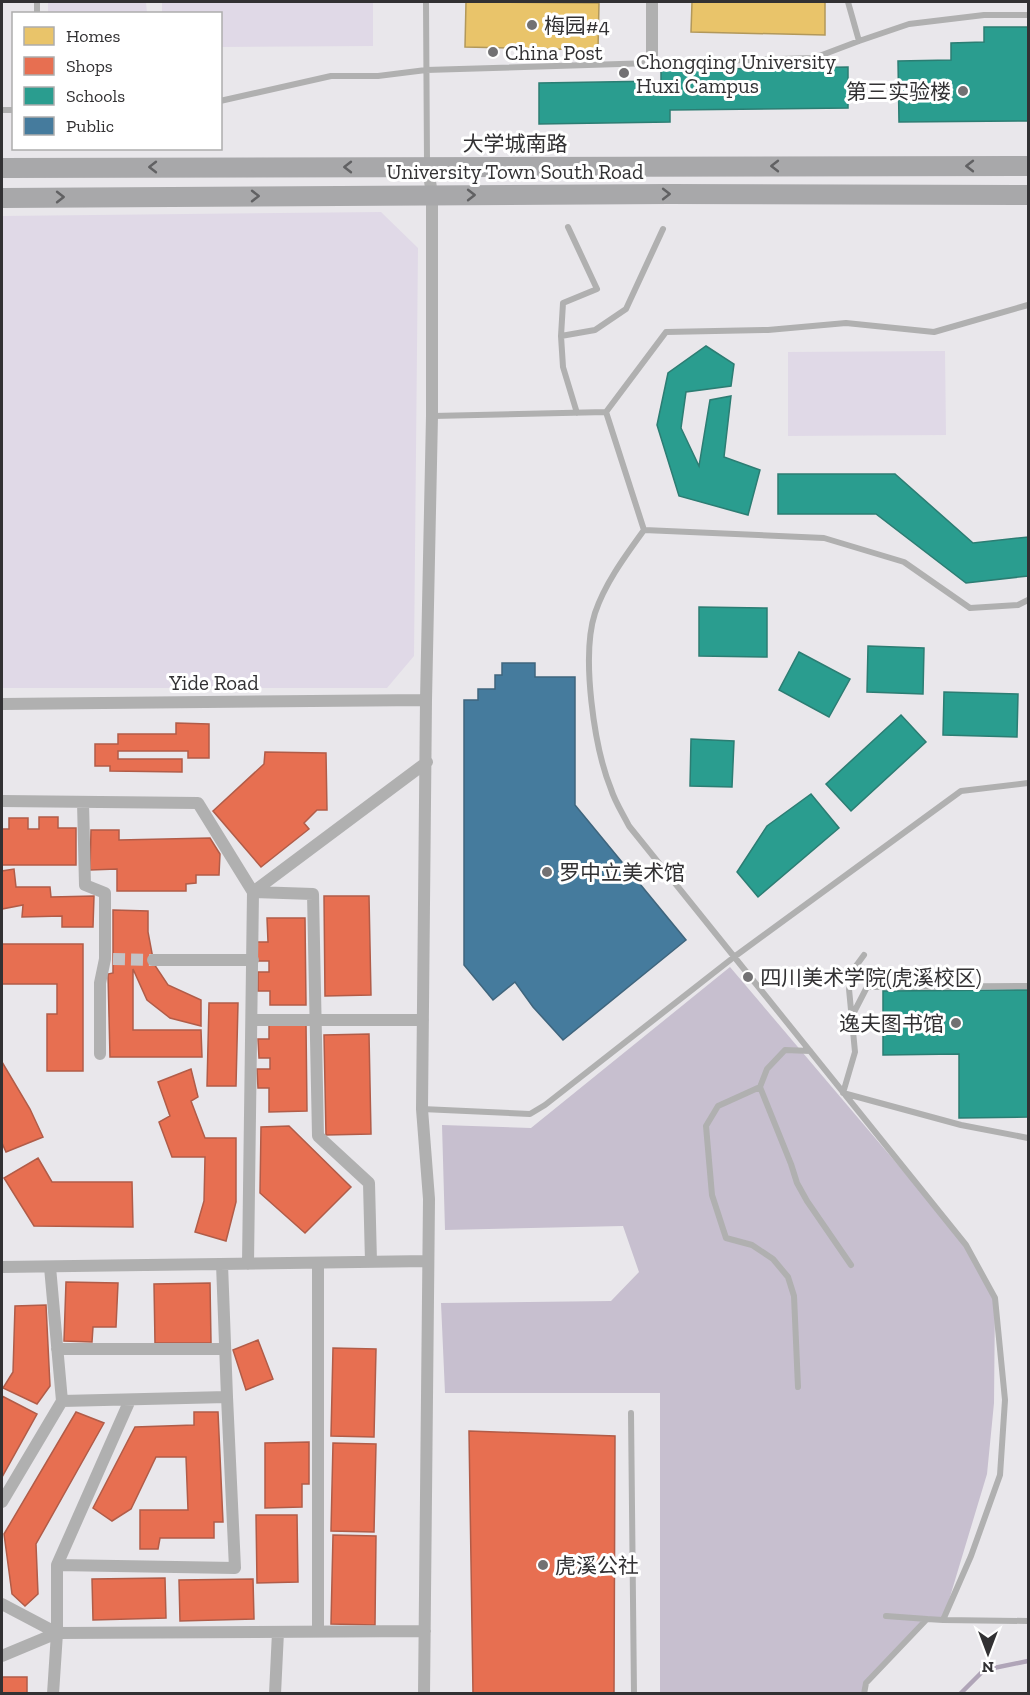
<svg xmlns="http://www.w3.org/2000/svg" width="1030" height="1695" viewBox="0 0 1030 1695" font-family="'Zilla Slab','Noto Sans SC',serif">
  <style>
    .green { fill: #e0d9e7 }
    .forest { fill: #c7bfcf }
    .homes { fill: #e9c46a; stroke: #b2985a; stroke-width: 1.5 }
    .shops { fill: #e76f51; stroke: #b15c48; stroke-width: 1.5 }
    .schools { fill: #2a9d8f; stroke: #2c7d73; stroke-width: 1.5 }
    .public { fill: #457b9d; stroke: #3f657d; stroke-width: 1.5 }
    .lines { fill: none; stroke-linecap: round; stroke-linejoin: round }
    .stream { stroke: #b0a5b8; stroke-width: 4.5 }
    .street-tunnel { stroke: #c4c3c6; stroke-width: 12; stroke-dasharray: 12 6; stroke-linecap: butt }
    .lane { stroke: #b0b0b0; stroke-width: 6 }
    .street { stroke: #b0b0b0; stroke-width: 12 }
    .primary { stroke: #a8a8aa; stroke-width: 20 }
    .oneway { stroke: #616163 }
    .poi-dot { fill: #727173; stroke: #fff; stroke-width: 2 }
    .labels { text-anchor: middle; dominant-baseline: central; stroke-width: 6; stroke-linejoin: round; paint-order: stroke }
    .poi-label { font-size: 21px; fill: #323133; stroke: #fff; text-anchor: start }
    .street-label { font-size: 21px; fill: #323133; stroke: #fff }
  </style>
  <rect width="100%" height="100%" fill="#e9e7eb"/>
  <path class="green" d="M48 2H146L147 13H48Z
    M162 2H373V46L221 47 220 14 162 13Z
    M381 212 418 248 414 656 387 688H2V216Z
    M945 351 946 435 788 436V352Z"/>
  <path class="forest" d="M730 967 960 1238 995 1298 994 1403 987 1474 943 1620 927 1619 866 1683 864 1693H660V1393H445L441 1303 611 1301 639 1272 623 1226 445 1230 442 1125 531 1128Z"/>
  <path class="homes" d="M466 2 599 3 598 50 465 47Z
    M692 2H825V35L691 32Z"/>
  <path class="shops" d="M176 723 209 724V758H188V751H118V759H182V772L110 771V766H95V744H118V734H176Z
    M265 752 326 753 327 810H317L304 823 309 829 261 867 213 811 264 764Z
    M39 817H58V828H76V865H2V829H9V818H28V829H39Z
    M91 830H119V840L210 838 220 854 219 875H196V883L186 884V891H117V869L90 870Z
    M14 869 16 887H50L51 897 94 896 93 927H62V916L22 917 23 905 2 909V871Z
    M324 896H369L371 995 325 996Z
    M113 910 148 911V932L154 964 168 985 201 1000V1026L170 1018 147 1000 133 969V1030H201L202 1057H110L108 974 113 973Z
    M267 918H305L306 1005H270V991H258V972H269V961H257V942H268Z
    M2 944H83V1071H47V1014H57V984H2Z
    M209 1003H238L236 1086H207Z
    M306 1024 307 1111 269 1112V1088H258L257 1069H270V1058H259L258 1039H269V1025Z
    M369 1034 371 1134 326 1135 324 1035Z
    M2 1062 30 1109 43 1137 6 1152 2 1143Z
    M191 1069 198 1097 191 1101 205 1138H236V1202L226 1241 195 1232 204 1201 205 1157H172L159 1122 170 1116 158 1082Z
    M289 1126 351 1187 305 1233 260 1193 261 1127Z
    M38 1158 52 1182H132L133 1227 34 1226 4 1178Z
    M66 1282 118 1283 116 1327H93L92 1342 64 1341Z
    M210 1283 211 1343H155L154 1284Z
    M46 1305 50 1386 37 1404 3 1388 13 1372 15 1306Z
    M258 1340 273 1379 246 1390 233 1350Z
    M333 1348 376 1349 374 1437 331 1436Z
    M2 1396 37 1414 2 1477Z
    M76 1412 104 1423 36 1544 38 1594 25 1606 12 1594 4 1534Z
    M194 1412H218L223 1522H214V1538H160L158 1549H140V1510H188L186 1457H156L131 1509 112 1521 93 1508 135 1427 194 1425Z
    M469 1431 615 1436 614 1694H473Z
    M309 1442V1484H302V1507L265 1508V1443Z
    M333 1443 376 1444 374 1532 331 1531Z
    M256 1515H297L298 1582 257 1583Z
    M333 1535 376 1536 375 1625 331 1624Z
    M165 1578 166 1618 93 1620 92 1579Z
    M253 1579 254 1619 180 1621 179 1580Z
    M2 1677H27V1694H2Z"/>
  <path class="schools" d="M984 27H1028V121L899 122 898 61 951 60V43L984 42Z
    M848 67V108L670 110V122L539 124V83L661 81V70Z
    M706 346 734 364 731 386 686 392 681 428 699 466 710 400 731 396 724 457 760 470 748 515 679 496 657 425 668 373Z
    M778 474H895L973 543 1028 537V576L966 583 876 514H778Z
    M699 607 767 608V657L699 656Z
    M868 646 924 648 923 694 867 692Z
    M799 652 850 679 829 717 779 690Z
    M944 692 1018 694 1017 737 943 735Z
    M901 715 926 742 851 811 826 784Z
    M691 739 734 741 732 787 690 786Z
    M811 794 839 828 758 897 737 872 767 826Z
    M1028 990V1117L959 1118V1054L883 1055V991Z"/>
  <path class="public" d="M502 663H535V677H575V805L686 940 563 1040 533 1007 515 982 493 1000 464 965V700H478V689H495V675H502Z"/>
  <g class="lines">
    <path class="stream" d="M960 1694 984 1670 1028 1661"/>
    <path class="street-tunnel" d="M113 959 153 960"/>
    <path class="lane" d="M37 2V14
      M426 2 427 163
      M848 2 859 41
      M220 101 331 76H378L426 70 814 58 859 41 909 24 984 15H1028
      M2 110H14
      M561 336 563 303 597 289 568 227
      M606 412 666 332 768 330 846 323 934 332 1028 305
      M577 413 563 367 561 336 595 330 626 309 663 229
      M433 416 606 412 644 530C626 555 605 583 595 613 581 656 594 747 611 789 615 802 623 814 629 826L966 1245 995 1298 1005 1400 1000 1475 971 1556 943 1620
      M644 530 824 538 904 562 970 608 1018 605 1028 600
      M864 955 853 970 849 989 855 1052 843 1093 961 1125 1028 1138
      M852 1016 867 987 1028 986
      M760 1087 791 1164 797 1183 807 1201 851 1265
      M422 1109 530 1114 545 1105 734 957 961 791 1028 783
      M798 1387 794 1296 788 1277 773 1259 752 1245 726 1238 712 1195 706 1126 718 1106 760 1087 767 1069 785 1050 810 1051
      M631 1413 634 1694
      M886 1616 927 1619
      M864 1694 866 1683 927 1619 943 1620 1028 1621"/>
    <path class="street" d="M652 2V63
      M2 704 426 700
      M2 801 198 803 253 892 313 894 318 1136 369 1183 371 1262
      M83 802 85 885 105 893V959L100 983V1054
      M153 960H253
      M252 1020H423
      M318 1263V1631
      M222 1264 227 1397
      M248 1264 253 892 427 762
      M2 1267 428 1261
      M57 1349H225
      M2 1502 62 1401 50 1267
      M57 1565 235 1568 227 1397 62 1401
      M2 1604 57 1633
      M2 1656 57 1633 425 1631
      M53 1694 57 1633V1565L130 1400
      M275 1694 278 1632
      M424 1694 429 1199 422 1109 426 700 432 416V195L428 167"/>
    <path class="primary" d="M2 168 1028 166
      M2 198 668 194 1028 195"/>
  </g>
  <defs><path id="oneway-chevron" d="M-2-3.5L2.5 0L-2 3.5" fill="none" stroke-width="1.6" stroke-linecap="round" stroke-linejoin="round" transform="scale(1.5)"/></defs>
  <g class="oneway">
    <use href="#oneway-chevron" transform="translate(775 166) rotate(180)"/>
    <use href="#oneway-chevron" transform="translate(970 166) rotate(180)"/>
    <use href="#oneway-chevron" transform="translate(153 167) rotate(180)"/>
    <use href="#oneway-chevron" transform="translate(348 167) rotate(180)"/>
    <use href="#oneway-chevron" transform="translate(666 194)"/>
    <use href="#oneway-chevron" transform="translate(471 195)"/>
    <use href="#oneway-chevron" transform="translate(255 196)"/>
    <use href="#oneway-chevron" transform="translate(60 197)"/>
  </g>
  <g class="poi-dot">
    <circle cx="532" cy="25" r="6"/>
    <circle cx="493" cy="52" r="6"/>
    <circle cx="624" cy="73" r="6"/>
    <circle cx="963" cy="91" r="6"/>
    <circle cx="547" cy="872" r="6"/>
    <circle cx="748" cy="977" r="6"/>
    <circle cx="956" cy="1023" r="6"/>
    <circle cx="543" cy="1565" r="6"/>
  </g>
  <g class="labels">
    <g class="poi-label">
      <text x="544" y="25">梅园#4</text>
      <text x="505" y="52">China Post</text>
      <text x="636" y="61">Chongqing University<tspan x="636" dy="24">Huxi Campus</tspan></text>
      <text x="951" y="91" text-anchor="end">第三实验楼</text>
      <text x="559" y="872">罗中立美术馆</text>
      <text x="760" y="977">四川美术学院(虎溪校区)</text>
      <text x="944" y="1023" text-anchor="end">逸夫图书馆</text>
      <text x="555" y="1565">虎溪公社</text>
    </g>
    <g class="street-label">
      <text x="515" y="143">大学城南路</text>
      <text x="515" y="171">University Town South Road</text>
      <text x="214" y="682">Yide Road</text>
    </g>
  </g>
  <rect width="1030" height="1695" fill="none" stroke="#323133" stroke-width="6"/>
  <rect x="12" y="12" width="210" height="138" fill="#ffffff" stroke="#adadad" stroke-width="1.5"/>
  <rect x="24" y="27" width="30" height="18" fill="#e9c46a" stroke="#adadad" stroke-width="1.5"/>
  <text x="66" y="42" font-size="18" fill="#323133">Homes</text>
  <rect x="24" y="57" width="30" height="18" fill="#e76f51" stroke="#adadad" stroke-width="1.5"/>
  <text x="66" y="72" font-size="18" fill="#323133">Shops</text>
  <rect x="24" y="87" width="30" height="18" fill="#2a9d8f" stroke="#adadad" stroke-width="1.5"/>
  <text x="66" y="102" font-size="18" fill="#323133">Schools</text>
  <rect x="24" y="117" width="30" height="18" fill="#457b9d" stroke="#adadad" stroke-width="1.5"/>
  <text x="66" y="132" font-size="18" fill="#323133">Public</text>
  <g transform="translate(988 1653) rotate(180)" stroke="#ffffff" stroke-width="4.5" paint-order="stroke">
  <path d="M0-4.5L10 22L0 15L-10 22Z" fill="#323133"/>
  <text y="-9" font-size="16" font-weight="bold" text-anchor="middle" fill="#323133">N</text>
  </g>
</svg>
